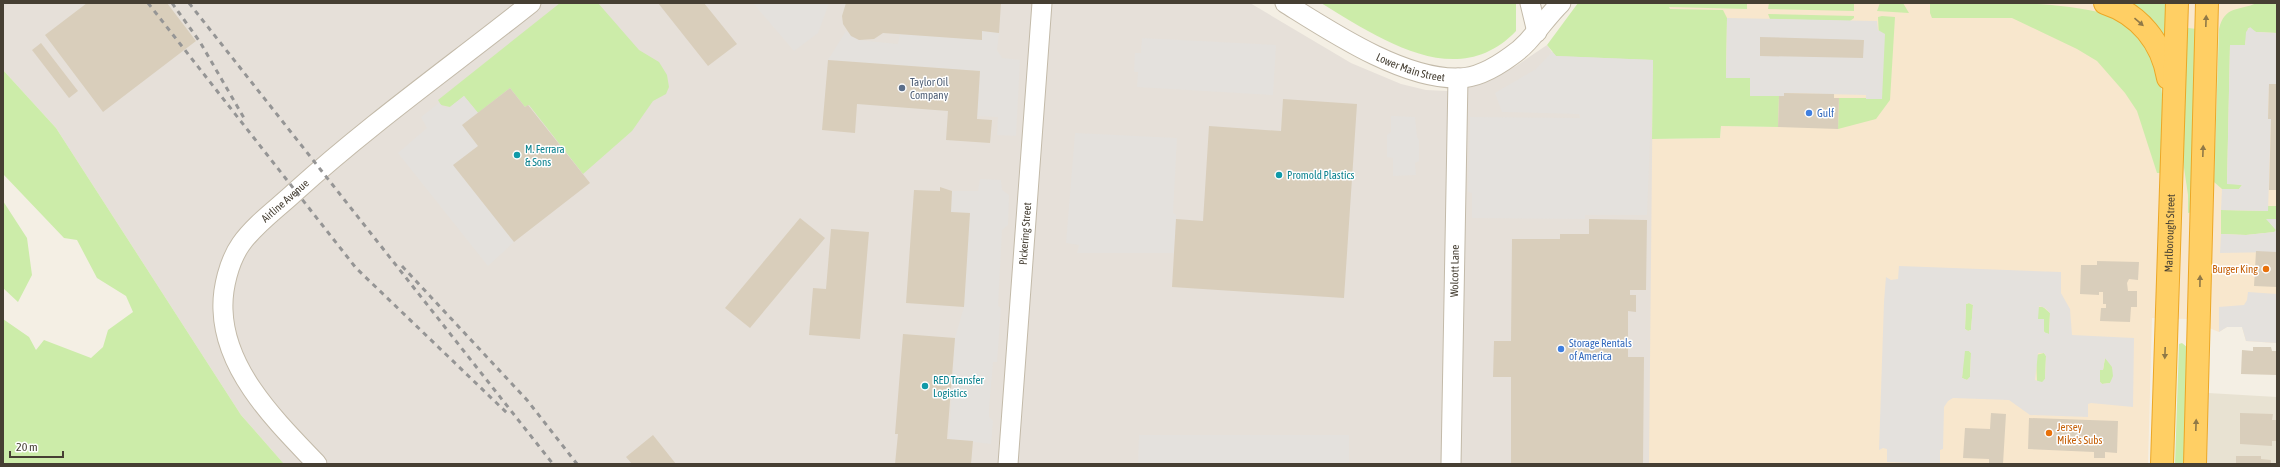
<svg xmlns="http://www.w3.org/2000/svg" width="2280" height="467" viewBox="0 0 2280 467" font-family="'Asap Condensed',sans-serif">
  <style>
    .residential { fill: #e8e2d2 }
    .commercial { fill: #f8e7cd }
    .industrial { fill: #e6e0d9 }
    .green { fill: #cceca9 }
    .parking { fill: #e4e1dd; fill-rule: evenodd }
    .building { fill: #d9cebb }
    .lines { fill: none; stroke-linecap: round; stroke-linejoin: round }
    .street-casing { stroke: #c3baa9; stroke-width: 21 }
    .highway-casing { stroke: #eca726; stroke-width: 24 }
    .street { stroke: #fff; stroke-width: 19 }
    .highway { stroke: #ffcf64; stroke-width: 22 }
    .rail { stroke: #959595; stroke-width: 3; stroke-dasharray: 5 5; stroke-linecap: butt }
    .oneway { fill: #907947 }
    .service-dot { fill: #5c6f8a; stroke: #fff; stroke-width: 1.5 }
    .shop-dot { fill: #3f7fe0; stroke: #fff; stroke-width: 1.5 }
    .culture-dot { fill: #0f9aa8; stroke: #fff; stroke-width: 1.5 }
    .food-dot { fill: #e8710a; stroke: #fff; stroke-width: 1.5 }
    .labels { text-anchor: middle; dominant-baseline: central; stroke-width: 3; stroke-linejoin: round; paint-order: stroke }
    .street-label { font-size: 11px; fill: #463f33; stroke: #fff }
    .service-label { font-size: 11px; fill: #4e5e75; stroke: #fff; text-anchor: start }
    .shop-label { font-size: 11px; fill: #366cbe; stroke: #fff; text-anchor: start }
    .culture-label { font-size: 11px; fill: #0d838f; stroke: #fff; text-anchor: start }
    .food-label { font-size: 11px; fill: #c56008; stroke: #fff; text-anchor: end }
  </style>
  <rect width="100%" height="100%" fill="#f4efe4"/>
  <path class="residential" d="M2208 393 2277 397V464H2207Z"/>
  <path class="commercial" d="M1666 3H2277V343L2246 341 2242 327H2227L2219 332 2187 319 2152 318 2148 464H1643L1652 139 1720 138 1721 126 1778 127 1750 96V78H1726L1723 11 1670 9Z"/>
  <path class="industrial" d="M3 3H1250L1351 63 1401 84 1426 90 1447 91 1472 87 1516 66 1547 45 1552 52 1653 60 1649 464H284L241 415 56 128 3 70Z"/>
  <path class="green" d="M560 3H598L639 50 659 62 667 75 669 87 666 94 653 101 632 131 583 174 529 105 525 107 510 88 478 113 464 96 450 107 441 105 438 100Z
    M1321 3H1516V31C1457 93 1379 38 1321 3Z
    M1578 3H1747V9L1669 7 1670 9 1723 10 1727 18 1726 78H1750V96H1779L1778 127 1721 126 1720 138 1652 139 1653 60 1556 56 1547 45Z
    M1769 3H1854V11L1768 9Z
    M1880 3H1903L1909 13 1877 11Z
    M1930 3C1986 3 2052 0 2106 14 2111 16 2118 17 2123 20 2141 31 2156 62 2160 81 2166 106 2161 147 2160 173H2157L2137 111 2125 93 2097 61 2077 49 2012 18H1932L1930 13Z
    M2126 3H2170L2169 42Z
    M2257 3H2277V33L2256 32 2248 28 2245 45H2230L2227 183 2242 185 2239 189H2222L2214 182 2219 29C2225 5 2239 11 2257 3Z
    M1768 14 1854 16V18L1850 21 1770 19Z
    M1882 16 1895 17 1890 100 1876 119 1838 129 1839 98H1882L1878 17Z
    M2188 28 2197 29 2192 212 2188 213V195L2182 154 2186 29Z
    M3 70 56 128 241 415 284 464H3V319L29 337 36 350 44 340 91 358 103 347 108 330 133 312 126 296 97 278 77 240 64 238 3 174Z
    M3 201 27 238 32 275 18 302 3 288Z
    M2268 206H2277V219H2267L2276 230 2275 232 2246 235 2221 234V210L2268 211Z
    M1969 303 1973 305 1971 330 1968 331 1965 329 1966 304Z
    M2038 307H2043L2050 313 2049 334 2045 333 2038 319Z
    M2182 343 2188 348 2185 464H2175L2179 344Z
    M1964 351H1969L1971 353 1970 377 1967 380 1962 378Z
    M2044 353 2046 356 2045 379 2043 382H2037L2036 355Z
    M2105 358C2113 364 2117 375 2110 383L2102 384 2100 382V370H2103Z"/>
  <path class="parking" d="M753 3H829L818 33 794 51Z
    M1727 18 1877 21 1878 30 1885 34 1882 99H1866V95L1784 93V96H1750V78H1726Z
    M2250 27 2256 32 2277 33V84H2269L2268 119H2271L2268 211 2221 210 2222 189H2239L2242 185 2227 184 2230 45H2245L2246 32Z
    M846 31 859 40 898 44 900 34 982 40V31L999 33 997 50 1002 58 1020 60 1016 136 997 135 998 117 977 116 980 71 828 60Z
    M1142 38 1276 45 1273 95 1137 87 1138 72H1134L1135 53H1141Z
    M1552 52 1556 56 1653 60 1647 215H1585V219L1472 218V193L1468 192 1470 117 1580 118 1579 114 1502 112 1495 93 1536 69Z
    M464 96 478 113 462 125 478 146 453 165 514 242 488 266 398 153 427 128 421 117 439 103 445 108 450 107Z
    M1391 116 1415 117 1417 137 1419 140V161L1415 163 1416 175 1393 176V158L1387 157V135L1391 132Z
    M1075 133 1177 138 1173 213 1176 215V219L1174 253H1077L1079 245 1066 243Z
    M980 179 1001 180 1002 190 1009 195 1008 225 1002 230 998 306 1001 308 997 362H993L989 409V417L993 421 991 444 949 439 955 338 964 307 970 213 951 212 952 191H978Z
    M2266 219H2277V252L2220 253 2221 234 2246 235 2274 232 2276 230Z
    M1899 266 2061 272V293L2070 309 2072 335 2134 338 2133 407 2091 403 2088 404V417L2030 415 2009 400 1953 398 1948 401 1944 407 1943 449 1940 450V464L1887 462V449L1883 448 1879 450 1884 302 1886 277 1891 280 1898 279ZM1969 303 1973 305 1971 330 1968 331 1965 329 1966 304ZM2039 306 2045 308 2050 313 2049 334 2044 332V319H2038ZM1965 351H1969L1971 353 1970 377 1967 380 1962 378ZM2038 353H2044L2046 356 2045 379 2042 382 2035 380ZM2105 358 2112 367 2113 376 2110 383 2102 384 2100 382V370H2103Z
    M2248 292 2277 294V343L2246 341 2242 327H2227L2219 332V307L2244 305 2247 300Z
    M1139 435H1349V464H1138Z"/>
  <path class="building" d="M87 3H167L196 41 103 112 45 35Z
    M658 3H704L737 44 708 66Z
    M846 3H1001L999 33 982 31V40L883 33 874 39 859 40 851 36 843 24 842 16Z
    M1760 37 1864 40 1863 58 1760 56Z
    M41 43 78 91 69 98 32 50Z
    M828 60 980 71 977 119 992 120 990 143 946 140 948 111 857 104 855 133 822 130Z
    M2269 84H2277V190H2269L2271 119H2268Z
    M510 88 525 107 528 105 590 183 514 242 453 165 478 146 462 125Z
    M1784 93 1834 94V98H1839L1838 129 1778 127 1779 96H1784Z
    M1283 99 1357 104 1344 298 1172 287 1176 219 1203 221 1209 126 1281 131Z
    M940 187 952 191 951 212 970 213 964 307 906 303 914 190 940 191Z
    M800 218 825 238 750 328 725 308Z
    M1589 219 1647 220 1646 290H1630V295H1636V312L1628 311V357H1644L1643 464H1511V377H1493L1494 341H1511L1512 239H1560V234H1589Z
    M831 229 869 232 860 339 809 335 813 288 826 289Z
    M2256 251 2277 252V287L2254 286Z
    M2097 261 2139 262 2138 280 2129 279 2127 283 2128 291H2137V307H2131L2130 322 2100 321 2101 308H2106V304H2103V292H2099V295L2080 294 2081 265H2097Z
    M903 334 955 338 947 439 973 441 971 464H895L898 434H895Z
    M2253 347H2271L2272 351H2277V375L2241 374 2242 350 2253 351Z
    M1991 413 2006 414 2003 464H1989V459L1963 458 1965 428 1990 429Z
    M2240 413 2273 414 2272 420H2277V441H2272V446L2240 444Z
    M2029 418 2118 421 2117 453 2105 452V458H2094V452L2028 449Z
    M653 435 676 464H632L626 457Z
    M2236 456H2261V459L2271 460V464H2236Z"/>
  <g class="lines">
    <defs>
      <g id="street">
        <path id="s1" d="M1285 3C1330 31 1403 80 1459 78 1478 78 1496 67 1511 56 1532 42 1543 20 1561 3"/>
        <path d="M1530 3 1537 32"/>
        <path id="s2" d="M317 464C277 422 225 372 223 310 222 289 229 261 241 244 255 224 278 208 296 191 370 124 453 65 531 3"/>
        <path id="s3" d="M1008 464 1042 3"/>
        <path id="s4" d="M1451 464 1458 78"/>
      </g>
      <g id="highway">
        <path d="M2105 3C2139 14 2162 42 2168 78"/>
        <path id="s5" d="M2162 464 2177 3"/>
        <path d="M2195 464 2207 3"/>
      </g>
    </defs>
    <use href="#street" class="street-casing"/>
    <use href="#highway" class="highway-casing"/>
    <use href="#street" class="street"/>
    <use href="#highway" class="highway"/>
    <path class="rail" d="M148 3 356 268 507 413
      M172 3 200 42 244 118
      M189 3 553 464
      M402 266 527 400 577 464"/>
  </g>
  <defs><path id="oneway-solid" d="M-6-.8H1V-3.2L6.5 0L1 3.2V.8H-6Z"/></defs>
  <g class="oneway">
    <use href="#oneway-solid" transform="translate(2206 21) rotate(-88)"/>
    <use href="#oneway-solid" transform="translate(2139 22) rotate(41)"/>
    <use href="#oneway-solid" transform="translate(2203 151) rotate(-88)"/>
    <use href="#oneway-solid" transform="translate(2200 281) rotate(-89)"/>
    <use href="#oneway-solid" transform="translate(2165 353) rotate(92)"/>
    <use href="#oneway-solid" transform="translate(2196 425) rotate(-88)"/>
  </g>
  <circle class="service-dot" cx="902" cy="88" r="4"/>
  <g class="shop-dot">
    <circle cx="1809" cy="113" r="4"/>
    <circle cx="1561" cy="349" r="4"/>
  </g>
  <g class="culture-dot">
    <circle cx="517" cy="155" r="4"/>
    <circle cx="1279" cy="175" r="4"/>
    <circle cx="925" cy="386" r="4"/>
  </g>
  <g class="food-dot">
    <circle cx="2266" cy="269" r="4"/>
    <circle cx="2049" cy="433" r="4"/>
  </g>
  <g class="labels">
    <g class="street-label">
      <text stroke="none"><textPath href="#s1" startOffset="142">Lower Main Street</textPath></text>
      <text stroke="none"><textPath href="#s2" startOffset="316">Airline Avenue</textPath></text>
      <text stroke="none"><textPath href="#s5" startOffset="231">Marlborough Street</textPath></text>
      <text stroke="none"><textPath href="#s3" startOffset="231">Pickering Street</textPath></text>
      <text stroke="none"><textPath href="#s4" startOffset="193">Wolcott Lane</textPath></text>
    </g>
    <g class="service-label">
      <text x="910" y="82">Taylor Oil<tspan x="910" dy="13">Company</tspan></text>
    </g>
    <g class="shop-label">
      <text x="1817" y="113">Gulf</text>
      <text x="1569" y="343">Storage Rentals<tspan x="1569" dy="13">of America</tspan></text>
    </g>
    <g class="culture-label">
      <text x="525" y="149">M. Ferrara<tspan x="525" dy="13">&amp; Sons</tspan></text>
      <text x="1287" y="175">Promold Plastics</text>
      <text x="933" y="380">RED Transfer<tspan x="933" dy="13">Logistics</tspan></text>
    </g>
    <g class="food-label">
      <text x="2258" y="269">Burger King</text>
      <text x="2057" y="427" text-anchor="start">Jersey<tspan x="2057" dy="13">Mike's Subs</tspan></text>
    </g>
  </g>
  <rect width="2280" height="467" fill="none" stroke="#463f33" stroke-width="8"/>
  <path d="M10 451v6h53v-6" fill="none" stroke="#463f33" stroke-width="2"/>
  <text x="16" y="451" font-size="12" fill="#463f33" stroke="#ffffff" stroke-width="3" paint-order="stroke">20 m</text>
</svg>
